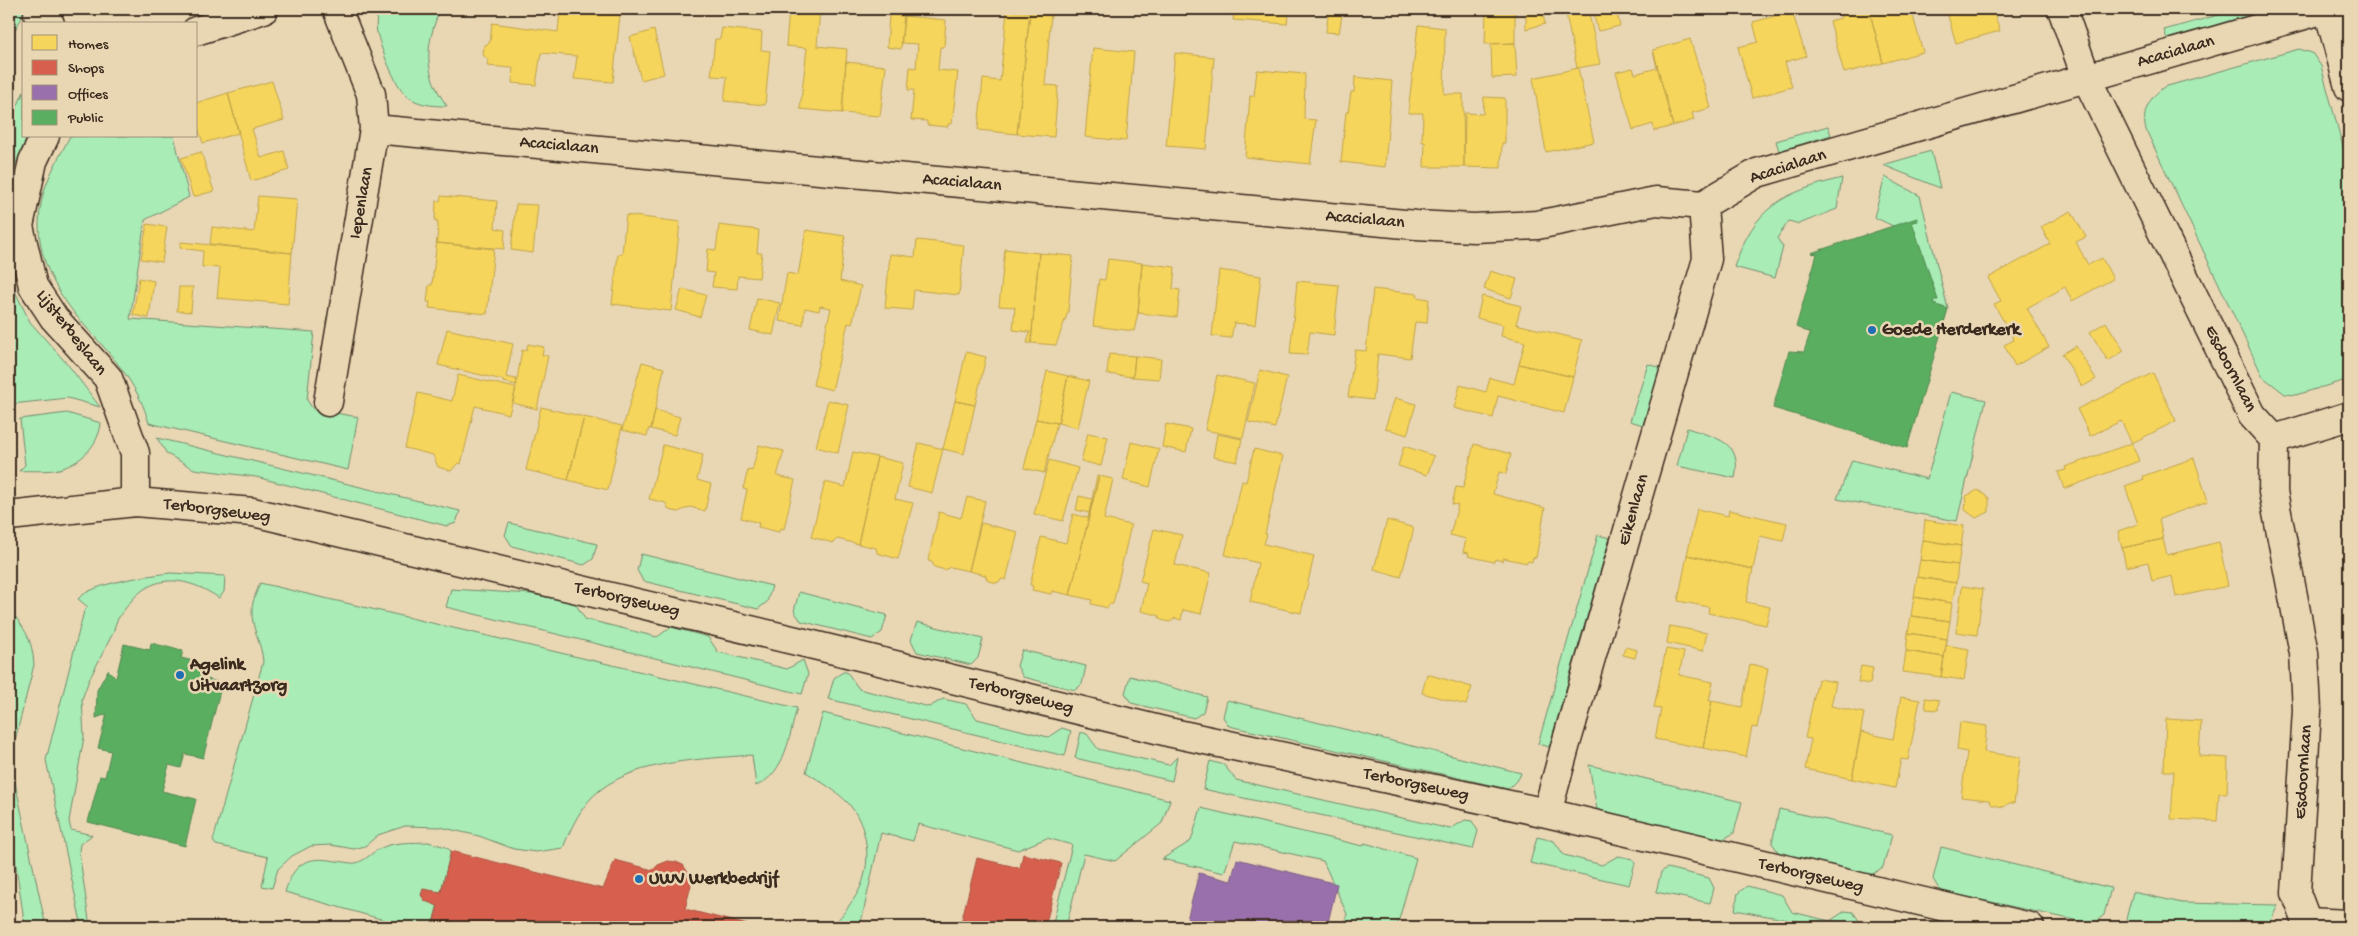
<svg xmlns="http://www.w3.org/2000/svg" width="2358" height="936" viewBox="0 0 2358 936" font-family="'Gochi Hand',sans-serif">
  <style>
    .green { fill: #a9ecb6; stroke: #728b6a }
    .homes { fill: #f6d55c; stroke: #bea249 }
    .shops { fill: #d6604d; stroke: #a8503f }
    .offices { fill: #9970ab; stroke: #7d5b81 }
    .public { fill: #5aae61; stroke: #51864d }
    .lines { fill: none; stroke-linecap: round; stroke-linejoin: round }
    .minor-casing { stroke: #3b2a1e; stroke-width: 31 }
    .tertiary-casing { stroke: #3b2a1e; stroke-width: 31 }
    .minor { stroke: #e9d7b4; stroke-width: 28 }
    .tertiary { stroke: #e9d7b4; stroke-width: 28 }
    .poi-dot { fill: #1f6fb2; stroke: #e9d7b4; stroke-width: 2 }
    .labels { text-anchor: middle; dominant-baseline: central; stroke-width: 5; stroke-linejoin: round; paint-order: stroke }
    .street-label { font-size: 18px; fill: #3b2a1e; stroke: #e9d7b4 }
    .poi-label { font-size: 18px; font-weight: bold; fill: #3b2a1e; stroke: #e9d7b4; text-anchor: start }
  </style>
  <rect width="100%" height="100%" fill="#e9d7b4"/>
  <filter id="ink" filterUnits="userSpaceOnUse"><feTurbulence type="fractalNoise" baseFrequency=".02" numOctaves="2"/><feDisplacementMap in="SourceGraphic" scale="10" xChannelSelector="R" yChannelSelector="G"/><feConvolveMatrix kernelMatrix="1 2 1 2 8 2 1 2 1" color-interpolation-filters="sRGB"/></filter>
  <g filter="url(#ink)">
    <path class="green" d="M9 9H27L9 40Z
      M380 9H440C425 47 423 72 447 106 433 106 417 105 406 95 395 85 380 47 377 32 375 24 377 16 380 9Z
      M2240 9H2275L2167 39 2164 30Z
      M2299 49 2312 53 2321 66 2349 169V379L2296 395 2285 394 2263 377 2146 130C2141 112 2149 98 2164 87Z
      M24 91V136H27L9 181V125Z
      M1828 126 1831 135 1779 151 1776 141Z
      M70 136H174L189 197 145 220 130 319 314 332 307 400 313 409 358 417 348 470 149 423C139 388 119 364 95 337 56 295 27 251 44 191 50 172 61 154 70 136Z
      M1931 151 1940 188 1883 165Z
      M1885 177 1920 196 1948 309 1933 304 1893 226 1874 217Z
      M1842 178 1837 209 1799 224 1789 221 1777 238 1783 247 1775 278 1734 267C1755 206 1782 193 1842 178Z
      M9 279 30 322 69 366 100 407 68 398 12 404 9 378Z
      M1648 364 1661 368 1643 425 1630 421Z
      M1951 392 1986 400 1957 521 1837 499 1852 460 1927 479Z
      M67 413 101 423C99 445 80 464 59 469 47 472 32 470 19 471L25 465 20 419Z
      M1687 428C1716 438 1743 441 1735 478L1677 466Z
      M157 438 460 511 456 523 447 526 256 477 194 469 167 454Z
      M509 523 597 544 593 559 584 565 512 546 505 535Z
      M1598 535 1610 538 1549 747 1538 744Z
      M641 554 772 586 767 602 758 609 643 581 637 570Z
      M171 573 225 576 224 592 219 598C188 577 153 571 128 605 122 613 115 620 114 631L89 680 82 699 84 737 69 821 71 830 92 835 80 844 79 851 90 927H82L46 760 84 611 88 607 78 599C91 583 151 575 171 573Z
      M260 583 797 708C789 736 786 773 756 786L752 755C705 759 638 760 600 790 582 804 571 827 563 848L536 852 514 849 479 836 440 827 405 826 378 835 365 846 354 849 331 845 311 846 292 856 278 869 272 888 262 886 268 857 216 845 213 841 263 662C262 644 251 628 252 610 252 601 257 591 260 583Z
      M451 589 532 594 575 603 585 619 657 637 671 627 708 637 718 652 787 669 803 660 808 674 802 694 446 607Z
      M799 592 887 615 882 632 872 639 801 621 794 611Z
      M9 608C25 630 32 637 34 665L14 744 12 768 46 927H25L9 818Z
      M917 622 983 639 978 658 971 665 917 652 911 640Z
      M1022 650 1086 666 1082 684 1075 690 1023 677 1017 666Z
      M843 672H847L859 689 929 707 943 699 966 704 977 719 1048 737 1062 728 1071 731 1065 756 828 699 834 678Z
      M1130 676 1207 697 1203 712 1194 718 1131 703 1125 693Z
      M1227 700 1521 773 1519 778 1508 789 1229 726 1223 717Z
      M823 713 1170 800 1162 823 1115 861 1084 854 1066 927H1052L1072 845 1047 838 1018 850 918 824 913 841 881 833 860 927H827C838 923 846 910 853 900 873 873 871 830 849 804 837 791 821 782 806 772Z
      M1081 732 1087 734 1098 749 1169 765 1177 757 1172 781 1075 758Z
      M1210 761 1224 765 1236 780 1450 829 1465 820 1472 821 1478 831 1473 849 1203 789Z
      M1589 765 1742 802 1734 833 1722 840 1597 810Z
      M1201 808 1363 846 1365 843 1416 858 1397 927H1343L1347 914 1323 861 1235 841 1224 873 1162 859 1191 841Z
      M1779 809 1892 835 1883 867 1871 875 1779 853 1772 843Z
      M1537 837 1554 841 1564 855 1602 865 1618 856 1633 859 1635 863 1629 885 1530 863Z
      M428 842 446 847 451 851 432 927H409L285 892C294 862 307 856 336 861 342 861 350 864 356 863 366 860 370 854 379 849 394 841 412 843 428 842Z
      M1941 847 2111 888 2104 915 2093 924 1940 891 1933 879Z
      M1667 868 1709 878 1714 888 1710 903 1656 892 1661 872Z
      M1747 886 1782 895 1792 912 1830 921 1845 911 1853 912 1860 922 1859 927H1826L1735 910 1738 893Z
      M2133 892 2182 903 2278 905 2268 927H2134L2126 919Z"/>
    <path class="homes" d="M789 9H820L817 46 847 49 842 113 800 109 807 48 786 46Z
      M1234 9H1289L1287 24 1233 20Z
      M1329 9H1343L1339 33 1326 32Z
      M1486 9H1515V43L1485 44Z
      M1526 9H1542L1545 24 1526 29Z
      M1565 9H1588L1600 64 1577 68Z
      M1592 9H1616L1620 26 1598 31Z
      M1838 9H1869L1883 63 1844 73 1830 21 1841 18Z
      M1869 9H1911L1923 52 1883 63Z
      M1946 9H1993L2000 31 1956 43Z
      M560 10 620 15 613 82 574 79 577 56 541 53 536 85 512 83 513 68 487 66 488 60 483 55 484 46 490 42 492 23 558 32Z
      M1007 11 1030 12 1017 134 978 130 983 79 1000 81Z
      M1792 11 1806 56 1785 62 1792 87 1752 98 1738 47 1758 42 1753 22Z
      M1030 12 1051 14 1045 85 1058 86 1054 137 1017 134Z
      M889 15 904 16 901 49 887 47Z
      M904 16 946 20 944 47H940L938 70 958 72 952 124H948V127L927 125V121L911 120 914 90H908L910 67 916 68 918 44 901 43Z
      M1418 25 1445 28 1444 94H1463L1464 167H1424L1425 142H1422L1423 113H1408Z
      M722 28 762 32 761 50 770 51 765 105 724 101 727 77 711 76 715 39H720Z
      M654 30 664 74 641 80 630 37Z
      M1690 39 1711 108 1692 113 1694 120 1673 126 1653 50Z
      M1515 43 1517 77 1492 78 1491 44Z
      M1093 48 1134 52 1126 141 1085 137Z
      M1653 50 1673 126 1654 131 1653 124 1633 130 1616 72 1633 68 1635 74 1657 68Z
      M1175 53 1214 57 1206 149 1166 146Z
      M846 62 886 66 880 116 842 113Z
      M1578 68 1594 142 1546 152 1533 78Z
      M1257 70 1305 74 1304 119 1316 120 1310 164 1245 157 1250 96H1254Z
      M1355 77 1392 81 1385 167 1341 162 1346 112H1348L1351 92H1354Z
      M272 81 284 120 252 129 261 158 284 151 289 170 251 181 228 93Z
      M228 93 239 133 203 143 196 121V103Z
      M1484 97 1505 98V143H1502L1501 168 1464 167 1465 113 1483 114Z
      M201 152 214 191 193 197 181 158Z
      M258 196 297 199 292 253 210 244 212 227 254 232Z
      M441 196 497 201 495 228 505 230 504 249 437 243 438 221H435L436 201H440Z
      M516 204 538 205 533 253 511 250Z
      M2071 211 2086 237 2076 242 2088 265 2102 258 2113 279 2072 301 2065 287 2027 308 2049 347 2015 366 2004 345 2014 340 1994 304 2001 301 1988 278 2050 244 2041 227Z
      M626 215 680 222 671 311 612 304 618 254H622Z
      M147 224 167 227 162 262 141 259Z
      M719 225 759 230 757 253H762L759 278 738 276 737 289 712 287 714 273 706 272 708 249 716 250Z
      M806 230 845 236 840 281 861 286 852 324 848 323 832 390 813 385 831 308 820 306 819 311 805 308 803 325 779 321 787 273 798 275Z
      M437 239V243L494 249 487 314 429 308 430 302H427L429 285H432Z
      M917 240 964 245 959 295 914 290 912 310 885 308 890 254 915 257Z
      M181 242 292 253 288 304 217 298 220 268 202 267 203 251 180 248Z
      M1005 249 1039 253 1031 343H1027L1030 332 1013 330 1015 307 999 306Z
      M1039 253 1073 256 1068 312 1056 345 1031 343Z
      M1108 259 1142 263 1138 313 1134 331 1093 326 1099 279 1105 280Z
      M1142 263 1175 267 1173 289 1180 290 1177 317 1138 313Z
      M1219 270 1261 276 1255 325 1234 323 1231 338 1212 336Z
      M1490 271 1517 279 1511 298 1484 289Z
      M139 278 154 281 149 318 133 315Z
      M1297 281 1339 285 1334 335 1310 332 1307 355 1290 354Z
      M179 287H193L191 312 177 311Z
      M682 289 706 295 700 317 676 310Z
      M1373 289 1418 294 1417 297 1429 299 1427 323 1415 322 1410 358 1378 354 1373 400 1348 397 1355 350 1366 351Z
      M1482 296 1521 306 1516 324 1582 340 1573 377 1519 364 1525 342 1501 336 1503 325 1477 318Z
      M757 298 780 303 773 335 750 330Z
      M2106 322 2124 351 2108 361 2090 332Z
      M447 329 513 344 506 377 516 379 517 385 503 382V380L438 365Z
      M528 344 544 347 542 355 548 356 537 409 513 403 522 350 526 351Z
      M2076 346 2096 379 2082 387 2062 354Z
      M966 352 986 357 975 405 955 401Z
      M1109 354 1135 356 1133 377 1107 374Z
      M1135 356 1161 359 1159 379 1133 377Z
      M642 362 664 368 651 429 649 428 647 436 622 430Z
      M1519 364 1573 377 1564 413 1498 396 1493 418 1454 408 1460 385 1486 392 1490 378 1514 384Z
      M1260 370 1287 377 1275 428 1248 422Z
      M1047 371 1068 376 1058 423 1036 419Z
      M2153 373 2176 421 2132 443 2121 421 2090 436 2077 409Z
      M458 375 516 388 509 414 475 406 461 464 458 463 451 471 438 467 433 455 405 448 418 393 452 401Z
      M1217 375 1255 383 1243 438 1205 430Z
      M1068 376 1089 381 1078 428 1058 423Z
      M1395 398 1416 404 1407 435 1385 428Z
      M828 400 849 405 838 453 816 447Z
      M955 401 975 405 964 454 943 449Z
      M541 407 584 417 568 480 526 470Z
      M655 410 680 417 675 435 651 429Z
      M584 417 622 426 608 490 568 480Z
      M1036 419 1057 423 1044 473 1024 468Z
      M1166 424 1191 429 1186 452 1162 447Z
      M1088 433 1108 437 1101 466 1081 461Z
      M1217 434 1242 439 1237 462 1213 457Z
      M1131 442 1159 449 1150 487 1123 480Z
      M919 443 943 449 932 493 908 487Z
      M2132 443 2139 461 2064 489 2058 472 2066 470 2065 467Z
      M1474 444 1511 454 1506 474 1499 472 1493 494 1545 508 1536 558 1533 557 1532 562 1528 561 1527 563 1503 558 1502 561 1495 559 1494 562 1468 556 1469 553 1463 552 1466 539 1450 535 1458 505 1452 504 1456 487 1463 488Z
      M663 445 703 455 697 480 711 484 705 511 690 507 678 512 669 510 666 503 649 499Z
      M759 445 784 451 777 476 795 480 784 529 781 528 779 532 758 527 759 523 741 518 747 490 743 489 748 470 752 471Z
      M1404 446 1434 456 1427 475 1398 466Z
      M1254 449 1283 456 1265 534H1267L1264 544 1314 556 1301 613 1250 602 1258 563 1225 555 1242 481 1246 482Z
      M853 452 877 457 858 544 837 539 833 543 811 537 825 482 845 487Z
      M877 457 903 463 895 499 913 503 898 559 877 553 876 548 858 544Z
      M2194 458 2208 501 2159 519 2163 539 2122 548 2118 531 2138 524 2125 486 2144 479 2143 476Z
      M1049 460 1078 468 1063 521 1034 514Z
      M1097 476H1099L1070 595 1052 591 1051 594 1032 590 1033 586 1030 585 1041 537 1066 543 1073 514 1088 518Z
      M1099 476 1113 479 1104 519 1131 525 1113 604H1109L1108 608 1091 604 1092 600 1070 595Z
      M1978 490 1989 498V512L1976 518 1965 510 1966 496Z
      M1079 496 1092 499 1089 513 1076 510Z
      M967 497 985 501 969 571 950 567 945 570 934 567 932 562 928 561 939 512 961 518Z
      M1697 509 1728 516 1729 510 1787 523 1783 541 1760 536 1753 569 1687 555Z
      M1387 520 1414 528 1401 577 1374 569Z
      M1925 520 1964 526 1961 546 1923 540Z
      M981 523 1018 532 1006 580 1002 579 997 583 988 581 985 575 969 571Z
      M1154 529 1182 535 1175 565 1211 573 1201 614 1183 610 1181 620 1175 618 1170 622 1161 620 1158 615 1141 611 1147 583 1140 581Z
      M2163 539 2167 555 2219 542 2228 586 2176 597 2172 576 2152 581 2148 562 2126 567 2122 548Z
      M1923 540 1961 546 1958 565 1920 560Z
      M1687 555 1753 569 1746 602 1770 607 1766 625 1708 613 1709 607 1678 601Z
      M1920 560 1958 565 1956 583 1917 577Z
      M1917 577 1956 583 1952 603 1914 597Z
      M1962 586 1983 589 1977 635 1956 632Z
      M1914 597 1952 603 1950 621 1911 616Z
      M1911 616 1950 621 1947 639 1908 633Z
      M1670 626 1707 633 1703 651 1667 643Z
      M1908 633 1947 639 1944 657 1906 651Z
      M1946 645 1969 649 1964 680 1941 677Z
      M1625 647 1637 650 1635 658 1623 655Z
      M1666 649 1684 652 1679 675 1713 682 1709 701H1712L1703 748 1655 739 1661 709 1654 708Z
      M1906 651 1944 657 1941 677 1903 672Z
      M1750 664 1768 668 1757 728 1752 727 1746 757 1703 748 1712 701 1742 707Z
      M1861 666 1873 668 1870 684 1858 682Z
      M1427 674 1472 687 1466 705 1422 693Z
      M1818 679 1836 682 1831 706 1864 713 1852 779 1805 769 1811 739 1805 738Z
      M1901 697 1920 700 1908 760 1901 759 1895 788 1852 779 1861 732 1893 739Z
      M1925 698 1939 700 1938 710 1926 709Z
      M2166 719 2201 721 2199 756 2228 758 2227 793H2219L2217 821 2171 819 2174 771H2164Z
      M1960 722 1987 726 1984 752 2020 757 2014 803H2009L2004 807 1992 805 1989 800 1961 797 1967 752 1957 750Z"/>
    <path class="shops" d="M451 851 603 889 615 860 653 870 658 865 668 861 676 862 683 865 689 874 691 885 685 909 755 927H432L438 906 425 901 421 895 423 889 441 892Z
      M1023 854 1061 863 1045 927H960L977 858 1020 868Z"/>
    <path class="offices" d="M1237 859 1337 884 1327 927H1185L1199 873 1231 881Z"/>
    <path class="public" d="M1917 218 1918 221 1912 222 1938 300H1934L1933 304 1948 309 1907 448 1773 408 1789 351 1804 352 1810 333 1796 327 1817 254 1811 253Z
      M151 643 183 651 181 658 206 664 203 678 222 683 203 758 185 754 181 768 169 765 162 791 196 799 185 846 88 822 100 776 105 777 111 751 98 748 107 714 96 718 97 690 108 670 116 678 124 644 150 650Z"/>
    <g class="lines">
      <defs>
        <path id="minor" d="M41 9 38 14 50 24
          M2062 9 2086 77 2252 415 2274 439 2273 492 2304 653 2307 710 2296 893 2307 922 2306 927
          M2328 9 2349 87
          M374 129 1416 225 1474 228 1537 225 1656 201 1703 205 1757 173 2325 9
          M328 402 374 129 371 94 337 9
          M2274 439 2349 416
          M135 502 253 512 826 648 1168 732 1547 813 2030 927
          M1547 813 1565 747 1707 259 1703 205
          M2307 922 2349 924"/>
        <path id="tertiary" d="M196 31 264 9
          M9 516 135 502V453L108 378 54 318 33 286 19 226 33 161 45 136"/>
      </defs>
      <use href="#minor" class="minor-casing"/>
      <use href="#tertiary" class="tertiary-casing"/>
      <use href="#minor" class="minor"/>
      <use href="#tertiary" class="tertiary"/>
    </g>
  </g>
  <g class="poi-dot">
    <circle cx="1872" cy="330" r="5"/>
    <circle cx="180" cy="675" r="5"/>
    <circle cx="639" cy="879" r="5"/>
  </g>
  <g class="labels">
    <g class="street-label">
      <text transform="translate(2176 52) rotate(-16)">Acacialaan</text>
      <text transform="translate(559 146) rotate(5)">Acacialaan</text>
      <text transform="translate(1788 167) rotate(-18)">Acacialaan</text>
      <text transform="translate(962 183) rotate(5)">Acacialaan</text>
      <text transform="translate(362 203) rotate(-80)">Iepenlaan</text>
      <text transform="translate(1365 220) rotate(5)">Acacialaan</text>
      <text transform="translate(71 333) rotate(52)">Lijsterbeslaan</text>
      <text transform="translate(2230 369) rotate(63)">Esdoornlaan</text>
      <text transform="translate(1634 510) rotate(-74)">Eikenlaan</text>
      <text transform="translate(217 511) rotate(7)">Terborgseweg</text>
      <text transform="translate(627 600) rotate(13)">Terborgseweg</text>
      <text transform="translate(1021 696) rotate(14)">Terborgseweg</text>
      <text transform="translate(2304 772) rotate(-86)">Esdoornlaan</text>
      <text transform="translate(1416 785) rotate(12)">Terborgseweg</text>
      <text transform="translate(1811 876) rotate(13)">Terborgseweg</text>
    </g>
    <g class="poi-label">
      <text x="1882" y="330">Goede Herderkerk</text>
      <text x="190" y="665">Agelink<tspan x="190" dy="21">Uitvaartzorg</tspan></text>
      <text x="649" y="879">UWV Werkbedrijf</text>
    </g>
  </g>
  <rect width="2358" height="936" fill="none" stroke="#e9d7b4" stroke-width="30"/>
  <rect x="15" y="15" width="2328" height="906" fill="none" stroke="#3b2a1e" stroke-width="2" filter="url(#ink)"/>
  <rect x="22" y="22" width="175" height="115" fill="#e9d7b4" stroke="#a39278"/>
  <rect x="32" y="35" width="25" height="15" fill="#f6d55c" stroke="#a39278"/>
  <text x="68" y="48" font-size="15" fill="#3b2a1e">Homes</text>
  <rect x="32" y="60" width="25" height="15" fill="#d6604d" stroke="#a39278"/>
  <text x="68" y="72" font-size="15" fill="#3b2a1e">Shops</text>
  <rect x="32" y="85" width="25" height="15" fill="#9970ab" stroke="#a39278"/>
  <text x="68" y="98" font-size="15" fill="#3b2a1e">Offices</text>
  <rect x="32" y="110" width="25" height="15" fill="#5aae61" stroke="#a39278"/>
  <text x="68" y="122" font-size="15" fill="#3b2a1e">Public</text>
</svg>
